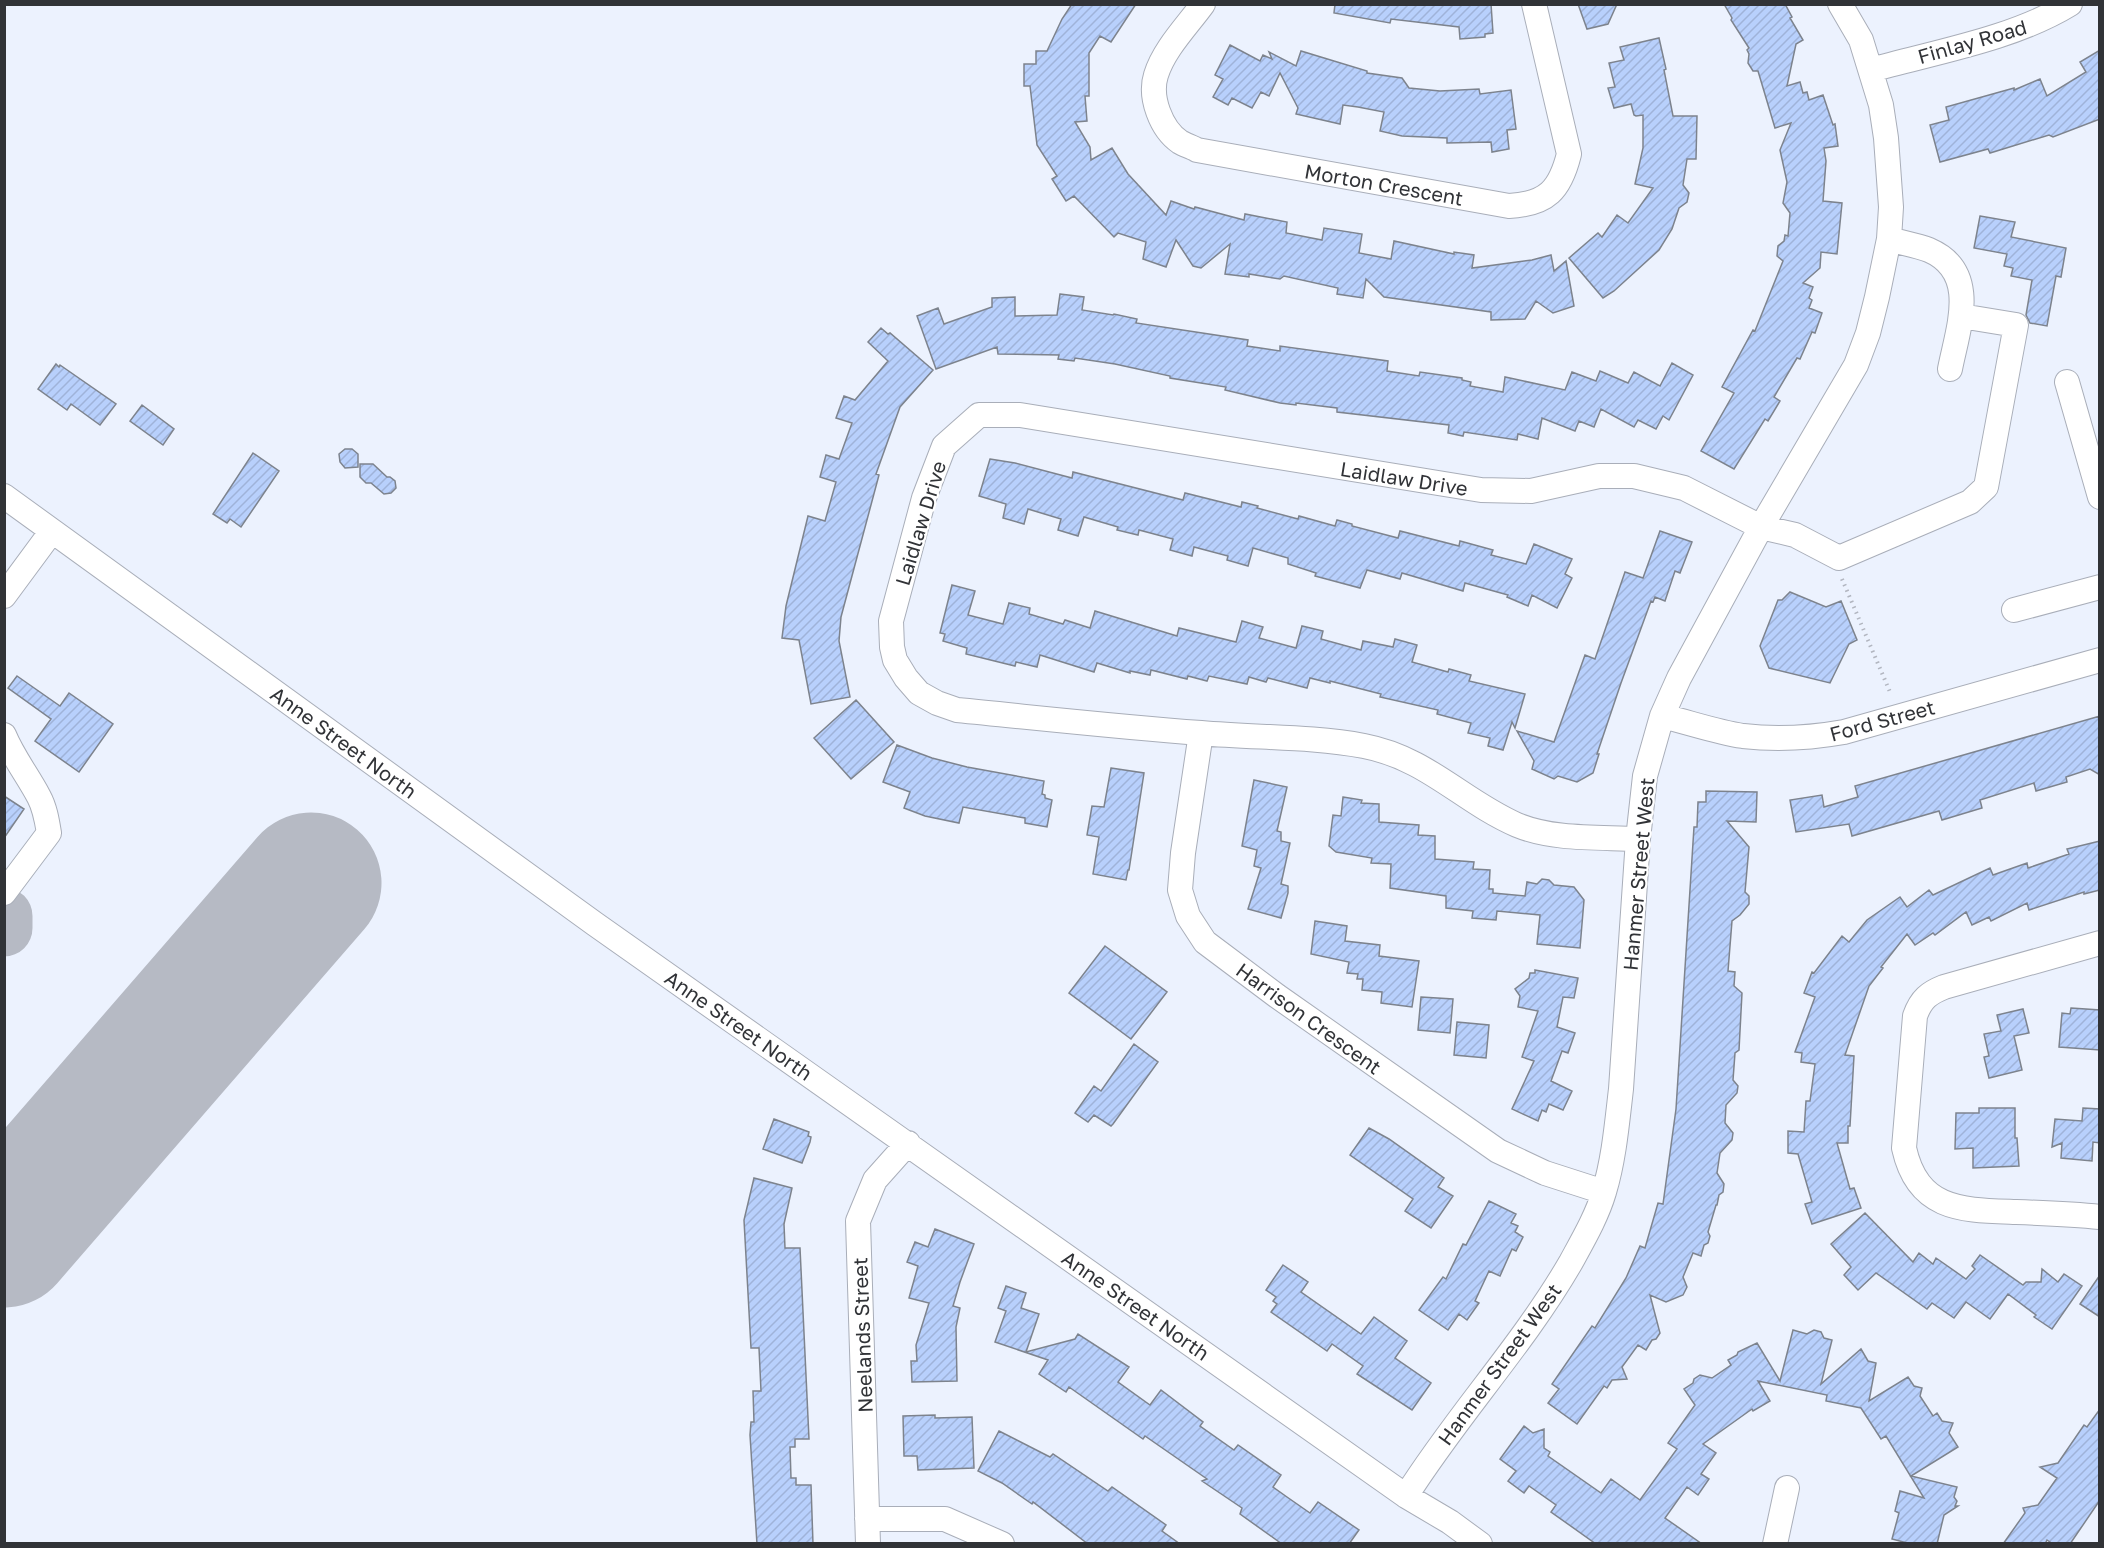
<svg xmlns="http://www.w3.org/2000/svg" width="2104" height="1548" viewBox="0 0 2104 1548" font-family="'Golos Text',sans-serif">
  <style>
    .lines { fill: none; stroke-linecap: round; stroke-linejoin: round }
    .taxiway { stroke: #b6bac4; stroke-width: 57 }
    .runway { stroke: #b6bac4; stroke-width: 141 }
    .building { fill: url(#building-hatch); stroke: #7d838d; stroke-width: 1.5 }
    .minor-casing { stroke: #a9aeb9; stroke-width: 26 }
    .path { stroke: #b2b6c0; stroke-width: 4; stroke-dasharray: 1.5 4.5; stroke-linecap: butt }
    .minor { stroke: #fff; stroke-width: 24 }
    .labels { text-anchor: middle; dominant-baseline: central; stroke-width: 4.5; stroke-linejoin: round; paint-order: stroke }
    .street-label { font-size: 20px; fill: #313337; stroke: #fff }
  </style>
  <defs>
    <pattern id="building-hatch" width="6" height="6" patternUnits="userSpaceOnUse" patternTransform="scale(1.5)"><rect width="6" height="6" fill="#b8d0fc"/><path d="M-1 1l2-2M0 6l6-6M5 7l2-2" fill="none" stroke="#9fb3d9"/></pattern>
  </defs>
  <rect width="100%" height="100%" fill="#ecf2fe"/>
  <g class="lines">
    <path class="taxiway" d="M4 916V928
      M4 1169 40 1196"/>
    <path class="runway" d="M4 1237 311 883"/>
  </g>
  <path class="building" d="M1072 4H1136L1111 42 1100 36 1089 53V96H1085L1087 121 1075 122 1090 147 1091 160 1112 148 1128 174 1166 215 1171 201 1194 209 1195 207 1244 220 1245 214 1287 222 1286 233 1322 240 1324 228 1362 234 1359 253 1391 259 1394 241 1454 254V252L1474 255 1472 268 1532 260 1551 255 1554 271 1566 261 1574 306 1553 313 1536 301 1525 319 1491 320V312L1384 297 1366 279 1363 298 1337 294 1338 288 1284 276 1280 279 1249 274V277L1225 274 1230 244 1201 268 1193 266 1176 240 1166 267 1143 259 1146 242 1118 233 1114 237 1074 196 1066 201 1052 179 1057 176 1037 145 1030 86H1024V64H1036V51H1047L1062 19Z
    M1335 4H1491L1493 33 1485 34V37L1460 39 1459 27 1391 19 1390 23 1334 13Z
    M1578 4H1617L1608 24 1587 29Z
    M1724 4H1785L1792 17 1790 18 1803 40 1796 44 1787 86 1800 82 1803 93 1807 92 1809 100 1823 95 1833 125 1835 124 1838 146 1824 148 1826 161 1823 201 1842 203 1837 254 1821 252 1820 268 1803 283 1813 287 1809 298 1812 300 1809 308 1822 313 1815 333 1812 332 1800 359 1797 358 1774 397 1780 401 1768 421 1765 419 1734 469 1701 451 1734 393 1722 387 1753 330 1755 331 1783 261 1777 256 1778 246 1784 241 1785 235 1788 236 1790 213 1783 203 1787 182 1780 150 1791 123 1775 128 1758 71H1753L1748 63 1749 54 1747 50 1749 48 1731 20 1732 18Z
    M1659 38 1666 69 1664 70 1673 116H1697L1696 159H1687L1683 185 1689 193 1687 202 1679 208 1672 229 1659 250 1614 291 1603 298 1569 258 1598 233 1602 237 1617 215 1628 223 1653 188 1635 184 1643 148V115L1636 116 1634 115 1631 104 1614 108 1608 88 1615 87 1609 63 1624 60 1620 47Z
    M1230 45 1260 61 1263 55 1272 59 1269 52 1296 66 1301 51 1367 71V73L1402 78 1409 88 1440 91 1479 89 1480 94 1511 90 1516 129 1507 130 1509 149 1492 152 1491 142 1447 143V138L1402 136 1380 131 1384 112 1358 107 1343 105 1340 124 1296 114 1298 108 1280 73 1269 96 1261 92 1252 108 1232 98 1228 105 1213 97 1223 79 1215 75Z
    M2100 50V119L2053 137 2049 135 1990 153 1988 149 1940 162 1930 125 1949 120 1946 107 2014 88V90L2040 79 2047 96 2086 72 2080 62Z
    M1980 216 2015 222 2011 237 2066 248 2061 277 2056 276 2047 326 2030 323 2026 315 2032 280 2011 276 2013 268 2004 266 2007 254 1974 248Z
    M1060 294 1084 297 1082 310 1113 315 1114 314 1137 319 1136 323 1248 340 1247 346 1280 351V346L1388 361 1387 371 1419 376 1420 372 1462 378V380L1471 382 1470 386 1503 392 1505 377 1565 390 1572 372 1596 381 1600 371 1628 383 1634 372 1660 386 1672 363 1693 375 1669 420 1663 416 1656 429 1638 420 1634 427 1601 409 1594 427 1579 421 1575 431 1542 418 1538 439 1518 434 1517 440 1464 432 1463 436 1448 433 1449 425 1337 412V408L1296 403V405L1280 403 1225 390 1226 387 1170 378V376L1115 364 1075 358 1074 361 1058 359 1059 355 998 354 997 347 936 369 917 316 938 308 944 324 992 307V298L1015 297V316L1057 315Z
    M881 328 888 334 890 333 933 370 900 407 876 474 879 475 841 617 839 641 850 697 811 704 799 640 782 638 786 606 808 516 825 521 836 482 820 477 826 455 839 459 852 423 836 418 844 396 855 400 888 361 868 342Z
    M56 364 59 367 60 365 116 404 100 425 71 404 67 410 38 389Z
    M142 405 174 429 163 445 130 421Z
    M345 449H352L358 454V467L345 468 340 462 339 454Z
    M253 453 279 471 241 527 230 519 227 523 213 514Z
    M990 459 1015 463 1072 478 1073 472 1183 500 1185 493 1241 507 1242 502 1258 506 1257 508 1298 519 1299 516 1335 526 1337 520 1352 524V526L1398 538 1400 531 1459 546 1460 541 1493 550 1491 555 1526 564 1534 544 1572 559 1565 574 1572 578 1557 608 1532 595 1528 606 1507 597 1508 595 1465 583 1463 591 1402 573 1400 579 1367 570 1360 588 1315 576 1316 573 1288 564V558L1253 548 1248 566 1227 560 1228 556 1194 547 1192 556 1170 550 1173 539 1139 530 1138 535 1117 530 1118 527 1084 517 1078 536 1058 530 1061 519 1028 509 1024 524 1003 518 1006 504 979 496Z
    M360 464H373L387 477H390L395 481 396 488 391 493 384 494 371 483H366L360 477Z
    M1660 531 1692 542 1680 573 1675 571 1665 601 1655 597 1653 602 1651 601 1621 683 1597 754H1599L1593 773 1577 782 1558 776 1554 779 1532 769 1534 761 1517 731 1554 742 1585 655 1595 659 1625 572 1643 578Z
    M952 585 975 591 968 615 1003 624 1009 603 1030 608 1029 614 1063 624 1065 620 1090 628 1095 611 1177 636 1179 628 1236 642 1242 621 1263 627 1259 638 1296 648 1302 626 1323 631 1321 639 1361 650 1363 641 1393 647 1395 639 1417 645 1412 662 1448 672 1449 669 1471 675 1469 681 1525 694 1515 728 1512 722 1503 750 1488 746 1490 738 1468 733 1471 723 1437 714 1438 710 1380 697 1381 694 1330 681V683L1310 678 1307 688 1268 678 1266 682 1249 677 1247 684 1209 676 1207 681 1188 676 1187 679 1151 670 1150 675 1130 671V673L1097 663 1094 672 1040 655 1037 667 1016 662 1015 666 966 654 967 648 943 641 945 634 940 633Z
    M1790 592 1826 607 1841 601 1857 640 1849 644 1830 683 1769 668 1760 646 1778 600H1782Z
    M17 676 60 706 69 693 113 724 79 772 35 741 51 719 8 688Z
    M856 700 894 742 851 779 814 738Z
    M2100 716V775L2090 769 2066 777 2067 782 2036 791 2034 783 1980 800 1982 808 1942 820 1939 811 1852 836 1849 824 1796 832 1790 800 1822 795 1824 807 1858 797 1855 786Z
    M897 745 932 758 967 767 1044 781 1042 794 1045 795V798L1052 800 1047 827 1025 823V818L963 807 959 823 925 816 904 808 910 792 883 782Z
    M1111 768 1144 773 1129 870H1128L1126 880 1093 874 1099 837 1087 835 1092 806 1104 807Z
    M1254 780 1287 787 1277 831 1281 832V841L1290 843 1281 884 1288 886V893L1281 918 1248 909 1261 868 1254 866 1257 850 1242 846Z
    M1706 791 1757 792 1756 822 1727 821 1749 847 1745 892 1749 896V904L1740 915 1732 921 1728 971 1735 972 1734 986 1742 993 1739 1050 1735 1053 1733 1080 1738 1086 1737 1093 1726 1105 1725 1123 1733 1133 1732 1140 1720 1153 1717 1173 1724 1184 1723 1192 1719 1195 1717 1205H1716L1708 1232 1710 1236 1708 1243 1704 1245 1701 1256 1693 1253 1683 1277 1687 1287 1683 1295 1666 1302 1650 1295 1660 1333 1656 1339 1652 1340 1646 1350 1638 1345 1622 1367 1627 1379 1612 1380 1607 1388 1604 1386 1577 1424 1548 1403 1559 1389 1552 1384 1592 1326 1595 1328 1626 1278 1640 1246 1645 1248 1658 1203 1663 1204 1676 1109 1694 827H1697L1698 802H1706Z
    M4 796 24 809 4 838Z
    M1343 797 1362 800 1361 803 1379 804V822L1419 825 1418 835 1435 836V859L1474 862 1473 869 1490 870 1489 889H1493V893L1525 896 1527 882 1537 884 1542 879 1549 880 1554 885 1574 887 1584 900 1580 948 1537 944 1540 915 1497 911 1496 920 1472 918 1473 911 1446 908V896L1390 888 1391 864 1371 863 1372 858 1336 852 1329 846 1333 815 1341 816Z
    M2100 841V890L2084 894V892L2029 910 2027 903 1991 921 1989 917 1972 925 1966 912 1935 935 1933 933 1915 945 1907 934 1881 967 1883 968 1869 986 1845 1055 1854 1056 1850 1126H1848V1143H1837L1850 1189 1854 1188 1861 1208 1812 1224 1805 1204 1812 1202 1798 1154 1788 1153V1131L1804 1132 1806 1101H1810L1815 1064 1801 1062 1802 1053 1795 1052 1815 997 1804 993 1812 972 1814 973 1842 936 1849 942 1867 920 1900 897 1907 907 1929 890 1933 895 1990 868 1993 875 2027 863 2028 868 2069 854 2067 849Z
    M1315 921 1347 926 1345 941 1380 945 1379 956 1419 961 1412 1007 1381 1003 1382 992 1362 990 1363 979H1357L1358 974 1347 973 1349 962 1311 954Z
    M1105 946 1167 992 1131 1039 1069 993Z
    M1535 970 1578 978 1574 998 1563 997 1557 1027 1575 1033 1568 1053 1562 1051 1551 1081 1572 1091 1563 1110 1549 1104 1546 1112 1542 1110 1538 1121 1512 1109 1534 1061 1522 1057 1538 1011 1518 1007 1520 996 1515 989 1529 978 1530 973H1535Z
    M1421 997 1453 999 1450 1033 1418 1030Z
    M2071 1008 2100 1010V1050L2059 1047 2062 1013 2070 1014Z
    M2023 1009 2029 1033 2014 1036 2022 1070 1989 1078 1984 1057 1989 1056 1984 1034 2001 1031 1997 1015Z
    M1457 1022 1489 1025 1486 1058 1454 1055Z
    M1134 1044 1158 1062 1113 1124 1111 1126 1094 1115 1088 1122 1075 1113 1094 1086 1101 1091Z
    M1979 1108H2015V1138H2017L2019 1166 1973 1168V1148L1955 1149 1956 1113H1979Z
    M2083 1108 2100 1109V1143L2093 1142 2092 1161 2061 1158 2062 1143 2052 1147 2055 1119 2082 1121Z
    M774 1119 809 1132 808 1136 811 1137 810 1142 802 1163 763 1149Z
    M1369 1128 1389 1139 1444 1178 1438 1187 1453 1196 1431 1228 1405 1211 1413 1199 1350 1155Z
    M754 1178 792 1188 784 1224 785 1248H800L809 1439H795V1447H790L791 1478H796V1485H811L813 1544H757L750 1435 751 1422H754L753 1391H761L759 1348H751L744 1220Z
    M1489 1201 1516 1214 1511 1223 1518 1226 1515 1232 1523 1237 1516 1251 1512 1249 1500 1276 1489 1271 1475 1301 1479 1303 1467 1320 1459 1314 1448 1330 1419 1310 1443 1277 1446 1279 1463 1244 1466 1245Z
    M1865 1213 1913 1262 1919 1253 1933 1264 1936 1258 1966 1279 1975 1269 1972 1266 1980 1255 2023 1285 2026 1282H2041L2042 1269 2058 1282 2064 1274 2082 1286 2052 1329 2034 1317 2036 1315 2008 1294 1990 1319 1966 1302 1954 1318 1932 1303 1927 1309 1876 1273 1858 1290 1844 1275 1851 1267 1831 1244Z
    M935 1229 974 1244 960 1282 953 1306 960 1308 956 1327 957 1381 912 1382 911 1361H917L916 1345 929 1303 909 1298 918 1266 907 1262 915 1242 928 1247Z
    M1283 1265 1308 1282 1301 1292 1361 1334 1374 1317 1407 1341 1395 1358 1431 1383 1412 1410 1357 1374 1363 1366 1332 1344 1327 1351 1271 1312 1277 1304 1273 1301 1276 1297 1266 1290Z
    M2100 1275V1317L2080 1304Z
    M1006 1286 1026 1293 1021 1308 1039 1314 1026 1352 1075 1339 1078 1334 1129 1367 1118 1382 1150 1405 1161 1390 1203 1422 1200 1426 1234 1450 1238 1445 1281 1475 1273 1487 1287 1497 1310 1513 1318 1502 1359 1530 1349 1544H1282L1240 1514 1242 1508 1202 1481 1207 1479 1145 1436 1143 1439 1069 1387 1066 1392 1039 1374 1048 1360 995 1342 1006 1311 998 1308Z
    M1793 1330 1807 1334 1814 1330 1821 1332 1824 1338 1832 1340 1821 1384 1861 1349 1868 1361 1876 1363 1869 1401 1908 1377 1914 1386 1922 1388 1920 1396 1933 1416 1937 1413 1942 1421 1953 1423 1949 1433 1958 1447 1911 1476 1957 1487 1954 1497 1957 1501 1955 1506H1958L1944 1515 1937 1544H1911L1892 1539 1899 1513 1895 1511 1900 1491 1924 1498 1886 1436 1881 1439 1861 1408 1826 1401 1827 1395 1758 1381 1770 1401 1753 1411 1752 1409 1703 1444 1716 1453 1701 1474 1709 1479 1698 1495 1687 1487 1665 1518 1702 1544H1596L1551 1512 1556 1505 1529 1486 1524 1493 1508 1481 1516 1471 1500 1459 1524 1426 1533 1433 1544 1429V1448L1550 1452 1548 1456 1601 1493 1611 1479 1640 1500 1677 1449 1668 1443 1695 1405 1684 1389 1693 1383 1694 1379 1700 1375 1712 1378 1731 1365 1728 1360 1737 1355 1738 1352 1757 1343 1780 1381Z
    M2100 1409V1500L2070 1544H2053L2047 1540 2045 1544H2003L2025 1513 2023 1508 2038 1505 2057 1478 2040 1467 2058 1463 2084 1425 2087 1427Z
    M935 1415V1418L972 1417 974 1468 918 1470 917 1456H904L903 1416Z
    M999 1431 1050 1457 1053 1454 1108 1491 1112 1487 1166 1525 1162 1531 1180 1544H1088L1033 1502 1032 1504 1002 1483 978 1471Z"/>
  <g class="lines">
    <defs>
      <path id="minor" d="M1203 4C1187 26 1164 49 1156 75 1149 97 1161 129 1180 142 1185 145 1192 147 1197 150L1509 206C1547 204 1560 190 1569 154L1534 4
        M1871 70C1935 52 2013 39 2070 4
        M1889 239C1902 243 1916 245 1929 250 1980 272 1958 328 1950 369
        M2067 382 2100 497
        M4 496 595 924 1406 1496 1450 1522 1480 1544
        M4 596 52 531
        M2014 610 2100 587
        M1662 716C1688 722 1716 732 1743 736 1777 740 1810 738 1844 732L2100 660
        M1201 733 1183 853 1180 890 1188 916 1205 942 1277 996 1498 1151 1545 1173 1604 1192
        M4 735C13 757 28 776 39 797 45 808 47 821 49 833L4 893
        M1638 839C1599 837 1553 840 1517 825 1462 801 1427 758 1364 746 1311 736 1255 738 1201 733 1120 727 1039 718 957 710L937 703 919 693 906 678 895 660 892 647 891 621 924 498 944 446 979 415H1020L1481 490 1531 491 1599 476H1634L1684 488 1761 527 1795 535 1839 558 1970 502 1986 487 2016 325 1961 316
        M2100 943 1944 987C1929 993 1921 999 1915 1016L1904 1148C1918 1211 1962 1210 2016 1212 2044 1213 2072 1214 2100 1217
        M1406 1496C1457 1415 1523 1345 1571 1262 1583 1240 1597 1216 1604 1192 1614 1159 1617 1123 1621 1089L1638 839 1645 776 1662 716 1679 678 1761 527 1856 365 1868 333 1877 297 1889 239 1891 207 1886 138 1881 105 1861 40 1840 4
        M867 1519H945L1002 1544
        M868 1544 858 1221 875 1180 908 1143
        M1775 1544 1787 1488"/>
    </defs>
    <use href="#minor" class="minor-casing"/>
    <path class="path" d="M1842 579 1890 692"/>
    <use href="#minor" class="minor"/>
  </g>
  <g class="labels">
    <g class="street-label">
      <text transform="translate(1972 41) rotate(-16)">Finlay Road</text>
      <text transform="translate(1384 184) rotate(10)">Morton Crescent</text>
      <text transform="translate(1404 478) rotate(9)">Laidlaw Drive</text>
      <text transform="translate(920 523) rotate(-73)">Laidlaw Drive</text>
      <text transform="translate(1882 720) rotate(-15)">Ford Street</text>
      <text transform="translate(344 742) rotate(36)">Anne Street North</text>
      <text transform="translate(1638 874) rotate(-85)">Hanmer Street West</text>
      <text transform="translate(1309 1018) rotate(36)">Harrison Crescent</text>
      <text transform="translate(739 1025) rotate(35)">Anne Street North</text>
      <text transform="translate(1136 1305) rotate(35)">Anne Street North</text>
      <text transform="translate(862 1335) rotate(-92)">Neelands Street</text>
      <text transform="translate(1499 1364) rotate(-54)">Hanmer Street West</text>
    </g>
  </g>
  <rect width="2104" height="1548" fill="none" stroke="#313337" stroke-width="12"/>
</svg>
